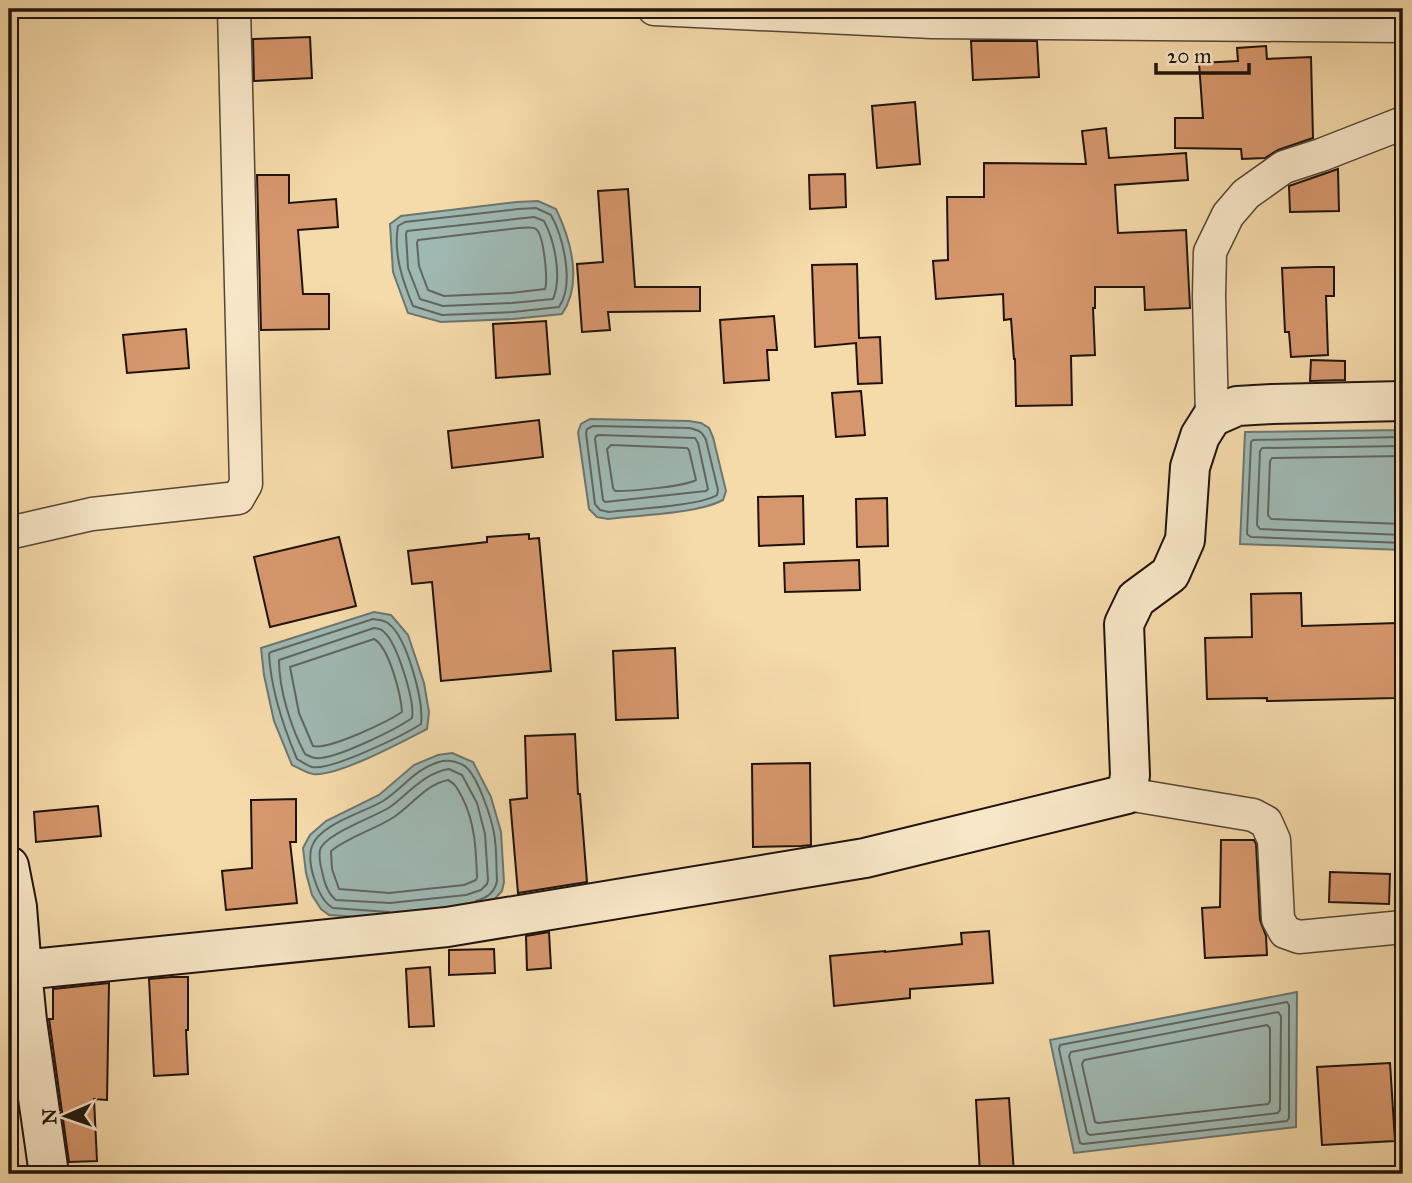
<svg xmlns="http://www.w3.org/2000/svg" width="1412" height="1183" viewBox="0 0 1412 1183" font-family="'IM FELL Great Primer',serif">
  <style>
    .water { fill: #9fb8b2; stroke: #6c7670; stroke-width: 2 }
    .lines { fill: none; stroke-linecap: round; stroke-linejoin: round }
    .shore { stroke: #606660; stroke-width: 2 }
    .building { fill: #d6976c; stroke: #20130e; stroke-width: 2 }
    .street-casing { stroke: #554535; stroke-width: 35 }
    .secondary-casing { stroke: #20130e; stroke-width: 42 }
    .street { stroke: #f8e7c8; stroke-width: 32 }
    .secondary { stroke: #f8e7c8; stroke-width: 38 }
  </style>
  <rect width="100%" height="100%" fill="#f5daaa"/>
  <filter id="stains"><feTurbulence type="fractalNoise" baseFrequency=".00286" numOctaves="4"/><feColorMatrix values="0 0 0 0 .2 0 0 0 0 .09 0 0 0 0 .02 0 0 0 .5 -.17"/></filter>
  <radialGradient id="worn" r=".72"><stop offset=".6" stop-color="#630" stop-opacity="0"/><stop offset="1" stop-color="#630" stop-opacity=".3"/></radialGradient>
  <path class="water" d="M538 201 556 209C571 240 583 283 562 314L513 319 441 322 408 313 393 272 390 224 401 216 517 202Z
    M590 419 689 421 701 423 709 428 713 437 726 491 723 500C697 514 639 515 608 519L597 517 589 509 578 432 581 424Z
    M1403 430V550L1240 544 1245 432Z
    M374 612 391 615 408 635 424 683 429 712 427 729C404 741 337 777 313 774 306 773 299 768 292 765L274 721 264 675 261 648Z
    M452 753 473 762 491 797 501 832 504 882 502 891 490 904 390 919 329 915 321 909 312 895 306 873 303 848 310 835 326 821 379 795 414 765 438 755Z
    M1297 992 1296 1127 1074 1153 1050 1040Z"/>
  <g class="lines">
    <path class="shore" d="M536 208 551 215C563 237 575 284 559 307L513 312 442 315 413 306C403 282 393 253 398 226L405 222 518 209Z
      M534 217 544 221C555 241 562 278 553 299L512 303 443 306 420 299 408 268 406 234 407 231Z
      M519 228C524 228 532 226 536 229 544 235 548 280 545 289L511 293 444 296 428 290 419 266 417 243 418 240Z
      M593 426 689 428C698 430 702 431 706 440L718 490 717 495C700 506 632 509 609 512L600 510 595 504 586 433 587 429Z
      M599 435 695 438 698 443 708 489 706 491 605 502 603 500 595 439 596 436Z
      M1403 437 1253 440 1251 442 1247 534 1251 537 1403 543
      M611 445 687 448 689 450 696 480C682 487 632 491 615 491L613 488 607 449Z
      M1403 446 1262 448 1260 451 1257 525 1260 529 1403 535
      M1403 456 1272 458 1270 461 1268 515 1271 519 1403 524
      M373 619C378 620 385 620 389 624 407 638 424 701 421 724 404 735 331 771 312 767 308 766 302 762 297 759 283 726 271 691 269 654L271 652Z
      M374 628C379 629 381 628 384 632 397 643 415 701 412 718 395 730 341 756 321 758 315 759 311 757 305 754 291 728 279 690 279 660Z
      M374 639C389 647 401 695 402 712 387 722 329 750 313 746L299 713 290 667Z
      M449 769 462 775 477 803 485 834 488 880 487 884 481 890 466 895 390 903 336 900C327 893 324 882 322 871 320 865 319 855 320 850 324 834 375 817 390 807 409 793 424 773 449 769Z
      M448 780C456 784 458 790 462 797 475 822 476 849 477 877L476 880 464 885 389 893 339 889 332 869 331 851C350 836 374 830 394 817 413 804 425 785 448 780Z
      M389 912 333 908C318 900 306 862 312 846 320 824 363 813 383 801 403 788 415 769 439 762 448 759 462 762 468 769 479 781 491 817 494 833 497 849 496 865 497 881 495 892 487 898 476 901
      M1287 1002 1289 1005V1118L1287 1121 1083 1144 1080 1143 1059 1049 1060 1045Z
      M1278 1012 1281 1016 1280 1110 1278 1113 1090 1135 1087 1133 1069 1056 1071 1052Z
      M1267 1025 1270 1028V1101L1268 1104 1098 1123 1095 1122 1082 1064 1084 1060Z"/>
  </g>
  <path class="building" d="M310 37 312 78 254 81 253 39Z
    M971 41H1037L1039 77 973 80Z
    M1266 46 1267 59 1311 57 1313 138 1278 150 1265 158 1242 159 1241 149 1175 148V118H1203L1199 63 1238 61 1237 48Z
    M915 102 920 164 877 168 872 106Z
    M1106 128 1109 158 1186 153 1188 180 1115 185 1118 233 1186 230 1190 308 1145 310 1144 287H1095V308H1093L1095 355 1071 356 1072 405 1016 406 1015 359H1014L1011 319 1004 320 1003 294 936 299 933 261 948 260 947 197H984V163L1086 164 1082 131Z
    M1338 169 1339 211 1290 212 1289 186Z
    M845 174 846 207 810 209 809 175Z
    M257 175H289V203L336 199 338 227 298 230 303 294H329V329L261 330Z
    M628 189 635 287H700V311L608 312 610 330 582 332 577 264 603 262 598 191Z
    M857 264 859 338 880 337 882 383 858 384 856 343 815 347 812 265Z
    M1316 267H1334V296H1326L1328 355 1291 357 1289 332H1285L1282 268Z
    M774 316 777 350H767L769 380 724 383 720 320Z
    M546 321 550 374 496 378 493 324Z
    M186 329 189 368 127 373 123 335Z
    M1311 360 1345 361V380L1310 381Z
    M861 391 865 435 836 437 832 393Z
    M539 420 543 457 452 468 448 431Z
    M803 496 804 544 759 546 758 497Z
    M887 498 888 546 857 547 856 499Z
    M529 534V539L539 538 551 671 441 681 432 582 412 584 408 551 487 542V537Z
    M339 537 356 606 270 627 254 557Z
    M859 560 860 590 785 592 784 563Z
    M1301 593 1302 626 1397 623 1398 651 1395 652V698L1267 701V698L1207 699 1205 638 1252 637 1251 594Z
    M675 648 678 718 616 720 613 651Z
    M575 734 578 794H580L587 882 518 893 510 800 527 798 525 736Z
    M810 763 811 845 801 846 753 847 752 764Z
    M296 799V842H290L297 903 226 910 222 871 252 868 251 800Z
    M98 806 101 836 36 842 34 812Z
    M1221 840H1254L1256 844 1260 920 1266 936 1267 955 1205 958 1202 908 1220 907Z
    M1330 872 1390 874 1389 904 1329 902Z
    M989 931 993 983 910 989V998L834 1006 830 956 885 951V952L962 944 961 933Z
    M549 932 551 968 527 970 526 936Z
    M494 949 495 973 449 975V950Z
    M430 967 434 1026 409 1027 406 969Z
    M172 977H188V1030H186L188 1074 154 1076 149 979Z
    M109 983 107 1100 94 1099 97 1161 69 1162 49 1019H53V989Z
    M1390 1063 1395 1141 1322 1145 1317 1067Z
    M1009 1098 1014 1174H980L976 1100Z"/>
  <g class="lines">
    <defs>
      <path id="street" d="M654 9 932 22 1403 26
        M1212 417 1209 296 1210 252 1228 215 1246 194 1284 167 1321 155 1403 123
        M9 533 92 514 238 498 246 484 234 9
        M1127 794 1253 815 1266 822 1274 840 1278 919 1285 932 1299 937 1403 927"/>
      <path id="secondary" d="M9 866 17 907 22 970
        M49 1174 27 1021 22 970 447 927 865 858 1127 794 1130 775 1124 624 1136 599 1170 574 1185 540 1190 467 1200 436 1212 417 1237 406 1272 404 1403 401"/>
    </defs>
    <use href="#street" class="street-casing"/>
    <use href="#secondary" class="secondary-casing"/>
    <use href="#street" class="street"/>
    <use href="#secondary" class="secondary"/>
  </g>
  <rect width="1412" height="1183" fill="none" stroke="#f5daaa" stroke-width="35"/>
  <rect x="10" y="10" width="1391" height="1162" fill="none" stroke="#20130e" stroke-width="3.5"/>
  <rect x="18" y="18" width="1377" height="1148" fill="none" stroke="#20130e" stroke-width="2"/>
  <g transform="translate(66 1116) rotate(268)" stroke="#f8e7c8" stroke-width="5" paint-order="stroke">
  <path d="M0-5L12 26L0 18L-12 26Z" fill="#20130e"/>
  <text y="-10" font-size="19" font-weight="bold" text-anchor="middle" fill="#20130e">N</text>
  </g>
  <path d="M1156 63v10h93v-10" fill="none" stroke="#20130e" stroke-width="3.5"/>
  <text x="1167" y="63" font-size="21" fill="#20130e" stroke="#f8e7c8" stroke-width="5" paint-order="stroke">20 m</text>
  <rect width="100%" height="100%" filter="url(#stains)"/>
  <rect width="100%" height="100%" fill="url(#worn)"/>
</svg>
